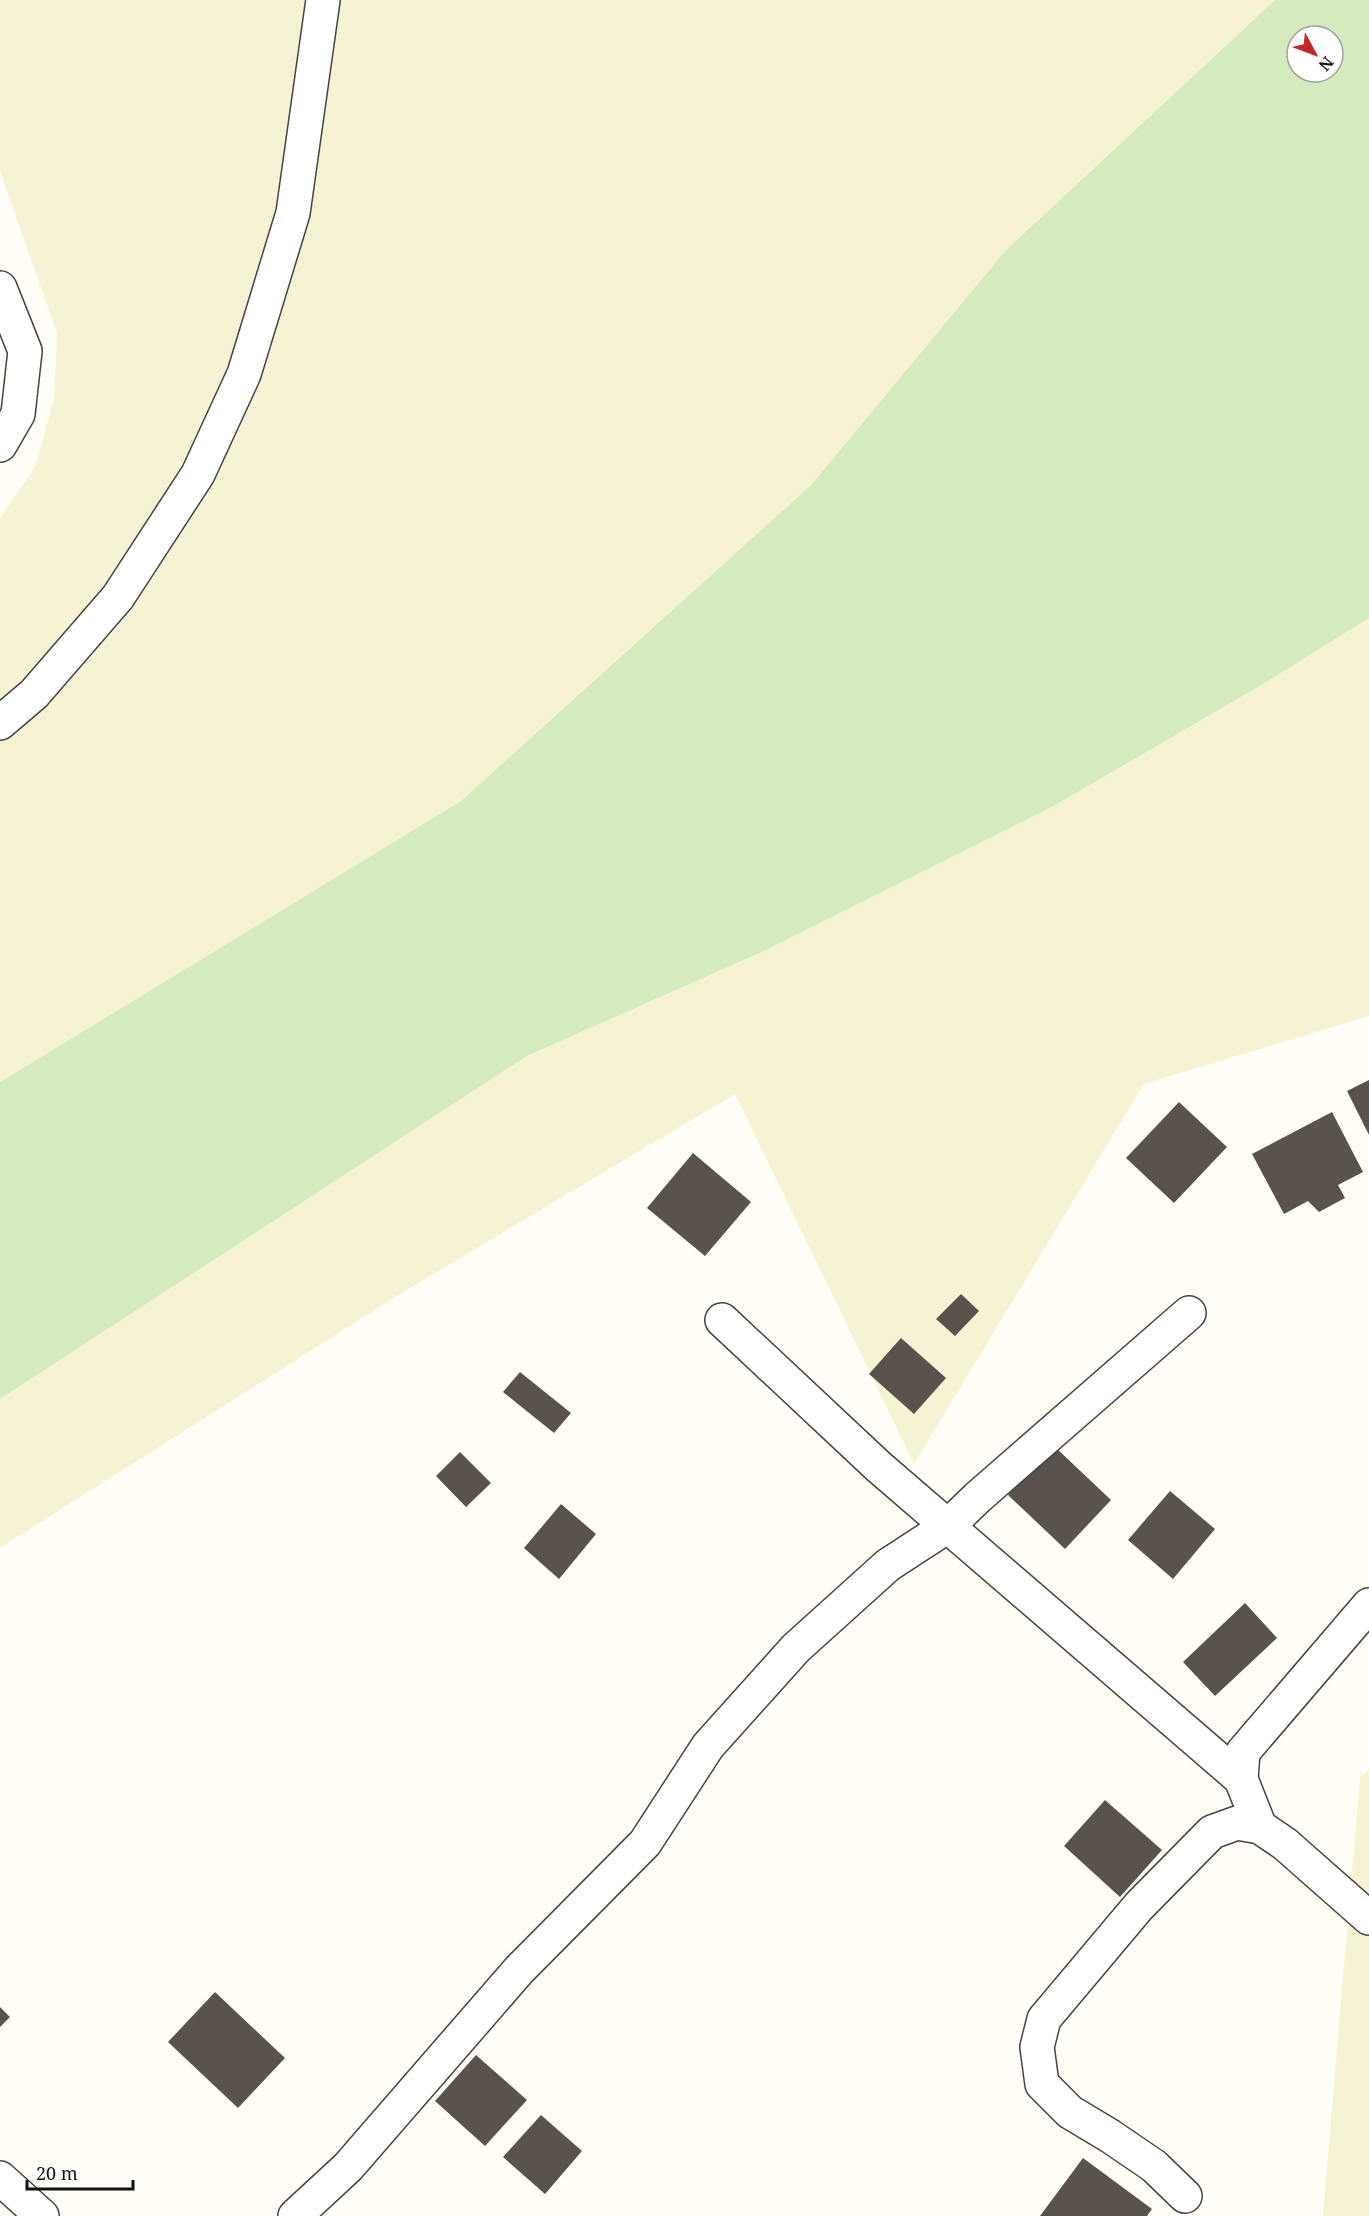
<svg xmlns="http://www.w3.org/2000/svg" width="1369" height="2216" viewBox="0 0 1369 2216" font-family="'Noto Serif',serif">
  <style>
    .farmland { fill: #f6f3d4 }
    .green { fill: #d5ebbd; fill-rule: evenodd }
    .building { fill: #5a524d }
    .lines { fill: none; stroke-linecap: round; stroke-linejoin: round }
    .street-casing { stroke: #444; stroke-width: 36 }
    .street { stroke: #fff; stroke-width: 33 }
  </style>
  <rect width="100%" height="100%" fill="#fffdf5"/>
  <path class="farmland" d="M0 0H1275L1006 250 811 485 461 801 0 1082V518L35 467 54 399 57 333 0 171Z
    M1369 618V1016L1144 1084 914 1464 735 1094 400 1294 0 1548V1399L527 1056 764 951 1052 807 1263 684Z
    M1369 1770V2216H1323L1360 1776Z"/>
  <path class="green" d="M1275 0H1369V618L1263 684 1052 807 764 951 527 1056 0 1399V1082L461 801 811 485 1006 250ZM1297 36H1333V72H1297Z"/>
  <path class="building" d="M1369 1080V1135L1347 1091Z
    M1179 1102 1227 1147 1174 1203 1126 1158Z
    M1332 1112 1363 1172 1338 1185 1345 1198 1319 1212 1308 1201 1284 1214 1252 1154Z
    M693 1153 751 1202 705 1256 647 1208Z
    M961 1294 979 1311 955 1336 936 1319Z
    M901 1338 946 1378 914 1414 869 1374Z
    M520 1372 571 1413 554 1433 503 1392Z
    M1054 1446 1111 1500 1065 1549 1008 1495Z
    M460 1452 491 1483 466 1507 436 1476Z
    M1170 1491 1215 1529 1173 1579 1128 1540Z
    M561 1504 596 1534 559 1579 524 1548Z
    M1245 1603 1277 1638 1215 1696 1183 1662Z
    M1105 1800 1162 1850 1120 1897 1064 1846Z
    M215 1992 285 2058 238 2108 168 2042Z
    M0 2007 10 2017 0 2027Z
    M476 2055 527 2100 485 2146 435 2101Z
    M541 2115 582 2151 545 2194 503 2157Z
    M1083 2158 1152 2209 1147 2216H1040Z"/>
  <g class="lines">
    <defs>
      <path id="street" d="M0 288 25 351 18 414 0 445
        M0 723 34 694 118 597 198 474 244 374 293 213 323 0
        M722 1320 879 1467 1241 1779
        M1260 1827 1241 1779 1243 1752 1369 1605
        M0 2178 42 2216
        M1185 2196 1154 2166 1110 2136 1070 2112 1042 2084 1037 2047 1044 2019 1139 1906 1212 1832 1237 1823 1260 1827 1285 1844 1369 1918
        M295 2216 348 2167 519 1970 645 1843 708 1746 796 1648 888 1565 948 1526 977 1498 1189 1313"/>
    </defs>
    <use href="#street" class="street-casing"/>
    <use href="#street" class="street"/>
  </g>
  <g transform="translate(1315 54) rotate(131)"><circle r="28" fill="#ffffff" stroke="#a0a0a0" stroke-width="1.5"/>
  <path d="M0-4.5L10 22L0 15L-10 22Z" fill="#c4262e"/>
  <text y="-9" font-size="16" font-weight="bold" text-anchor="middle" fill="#111111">N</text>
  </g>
  <path d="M27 2180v9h106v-9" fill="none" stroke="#111111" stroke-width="3"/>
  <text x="36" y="2180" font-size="18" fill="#111111" stroke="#ffffff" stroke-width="4.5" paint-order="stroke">20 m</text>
</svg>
